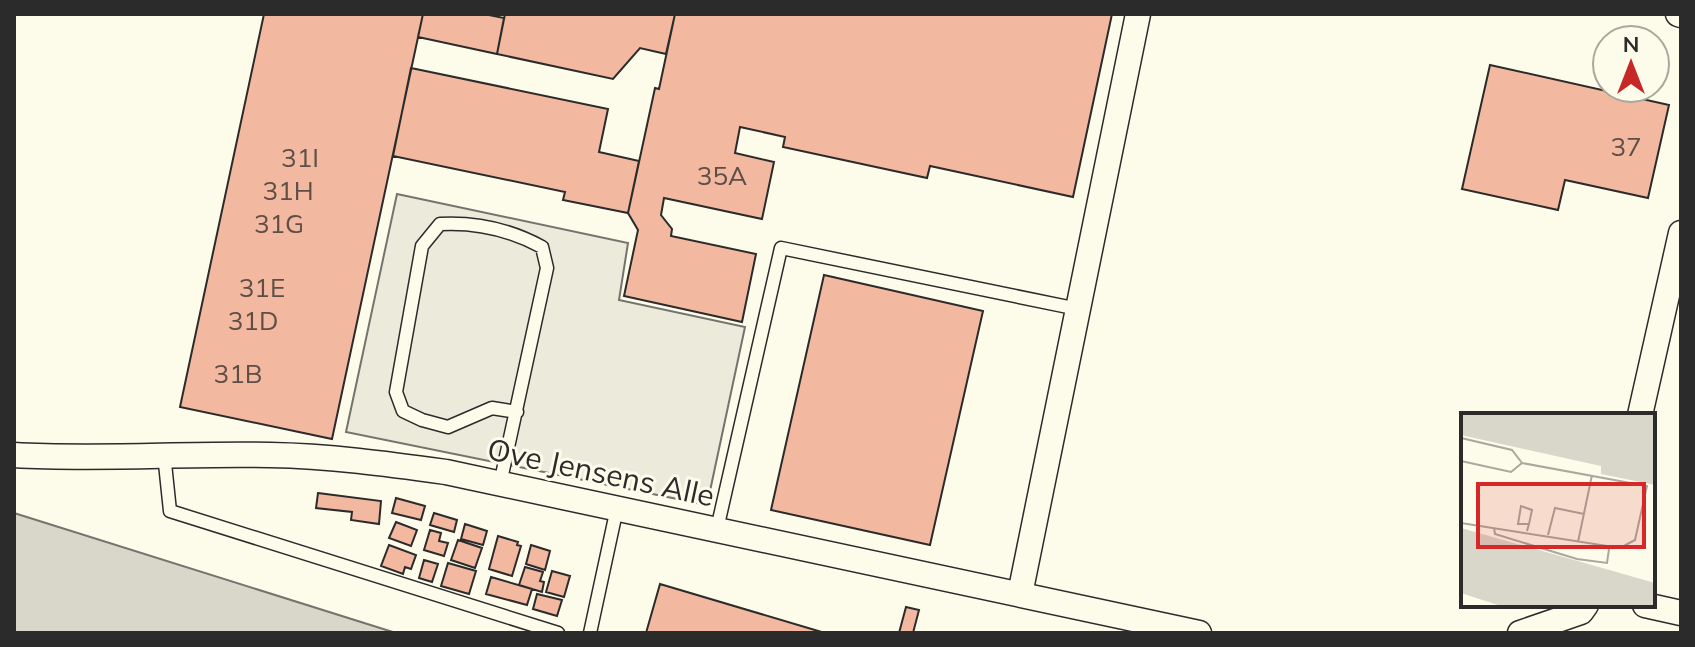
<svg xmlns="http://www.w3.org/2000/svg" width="1695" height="647" viewBox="0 0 1695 647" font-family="Mulish,sans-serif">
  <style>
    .parking { fill: #eceadb; stroke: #74746e; stroke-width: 2 }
    .water { fill: #d8d7c9; stroke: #74746e; stroke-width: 2 }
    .building { fill: #f2b8a0; stroke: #2b2b2b; stroke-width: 2 }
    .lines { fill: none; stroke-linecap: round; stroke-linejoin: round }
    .service-casing { stroke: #2b2b2b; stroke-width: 15 }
    .minor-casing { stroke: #2b2b2b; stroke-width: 27 }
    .service { stroke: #fdfbea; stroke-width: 12 }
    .minor { stroke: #fdfbea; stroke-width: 24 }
    .labels { text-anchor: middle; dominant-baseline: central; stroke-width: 6; stroke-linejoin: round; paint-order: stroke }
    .number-label { font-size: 26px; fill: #5d4e48 }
    .street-label { font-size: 30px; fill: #2b2b2b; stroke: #fdfbea }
    .inset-road { fill: none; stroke: #a9a89e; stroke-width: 2 }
    .view { fill: #d62828; fill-opacity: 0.15; stroke: #d62828; stroke-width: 4 }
    .inset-edge { fill: none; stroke: #2b2b2b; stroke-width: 4 }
  </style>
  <rect width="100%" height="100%" fill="#fdfbea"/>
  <path class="parking" d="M397 194 628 243 619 300 745 327 707 505 346 432Z"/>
  <path class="water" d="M14 513 396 633H14Z"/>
  <path class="building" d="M264 14H423L332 439 180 407Z
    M423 14H484L504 18 497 54 418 37Z
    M505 14H675L666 54 640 48 613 79 497 54Z
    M675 14H1112L1073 197 930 166 927 178 783 147 785 137 740 127 735 153 774 162 762 219 664 198 661 215 672 229 671 236 756 254 742 322 624 296 638 230 628 213 655 88 659 89Z
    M1490 65 1669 105 1648 198 1565 180 1558 210 1462 189Z
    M411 68 608 109 599 152 639 161 628 213 563 200 565 192 393 156Z
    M824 275 983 311 930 545 771 510Z
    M318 493 381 501 379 524 351 520 352 512 316 508Z
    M396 498 425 506 421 520 392 513Z
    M434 513 457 520 454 532 430 525Z
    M396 522 417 530 411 546 389 538Z
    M465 524 487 531 483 545 461 539Z
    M430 530 441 533 439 541 448 543 444 556 424 550Z
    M498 536 518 542 517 545 521 546 512 576 489 569Z
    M458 540 482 548 475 568 451 560Z
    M389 545 416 555 411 569 405 567 403 574 381 566Z
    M531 545 550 551 545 570 526 564Z
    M424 560 438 564 432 582 419 578Z
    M448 563 476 571 469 594 441 586Z
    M525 567 543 572 540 581 544 582 542 592 519 585Z
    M552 571 570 576 564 597 546 592Z
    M491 577 532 589 527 605 486 594Z
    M660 584 825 633H646Z
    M537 594 562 600 557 616 533 609Z
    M906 607 919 610 913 633H899Z"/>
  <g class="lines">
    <defs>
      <path id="service" d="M164 454 170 511 558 633
        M500 484 547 268 542 247C509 229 477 222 440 224L422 246 396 392 403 411 422 420 448 427 492 408 517 412
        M717 529 781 248 1078 309
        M590 633 617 508"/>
      <path id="minor" d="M1678 14 1681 15
        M1640 415 1681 233
        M14 455C99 460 185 453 270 455 329 456 388 464 446 472L1199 633
        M1020 594 1138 14
        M1645 605 1681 613
        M1520 633 1581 612 1586 605"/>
    </defs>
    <use href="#service" class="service-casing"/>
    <use href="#minor" class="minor-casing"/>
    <use href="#service" class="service"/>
    <use href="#minor" class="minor"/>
  </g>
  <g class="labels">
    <g class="number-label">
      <text x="1626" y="146">37</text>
      <text x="300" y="157">31I</text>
      <text x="722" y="175">35A</text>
      <text x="288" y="190">31H</text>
      <text x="279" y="223">31G</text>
      <text x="262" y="287">31E</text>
      <text x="253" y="320">31D</text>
      <text x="238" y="373">31B</text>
    </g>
    <g class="street-label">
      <text transform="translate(601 472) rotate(12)">Ove Jensens Alle</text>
    </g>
  </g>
  <g transform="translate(1461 413)">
    <rect width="194" height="194" fill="#fdfbea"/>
    <path d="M0 0H194V72L140 61V53L0 22ZM0 115 194 170V194H43L0 180Z" fill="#d8d7c9"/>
    <path class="inset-road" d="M0 25 51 37 61 50M0 48 50 59 61 50 186 73 174 127 159 135 0 110M33 115 34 121 116 146 146 150 148 136M66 118 68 111 71 97 60 93 57 111H68M87 122 94 95 123 101M117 129 131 62"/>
    <path class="view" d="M17 71H183V134H17Z"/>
    <rect width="194" height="194" class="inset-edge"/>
  </g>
  <rect width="1695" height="647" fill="none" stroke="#2b2b2b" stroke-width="32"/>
  <g transform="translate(1631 64)"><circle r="38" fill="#fdfbea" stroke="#a9a89e" stroke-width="2"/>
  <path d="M0-6L14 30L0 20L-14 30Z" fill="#c62828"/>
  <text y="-12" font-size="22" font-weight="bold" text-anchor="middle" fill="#2b2b2b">N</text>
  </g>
</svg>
